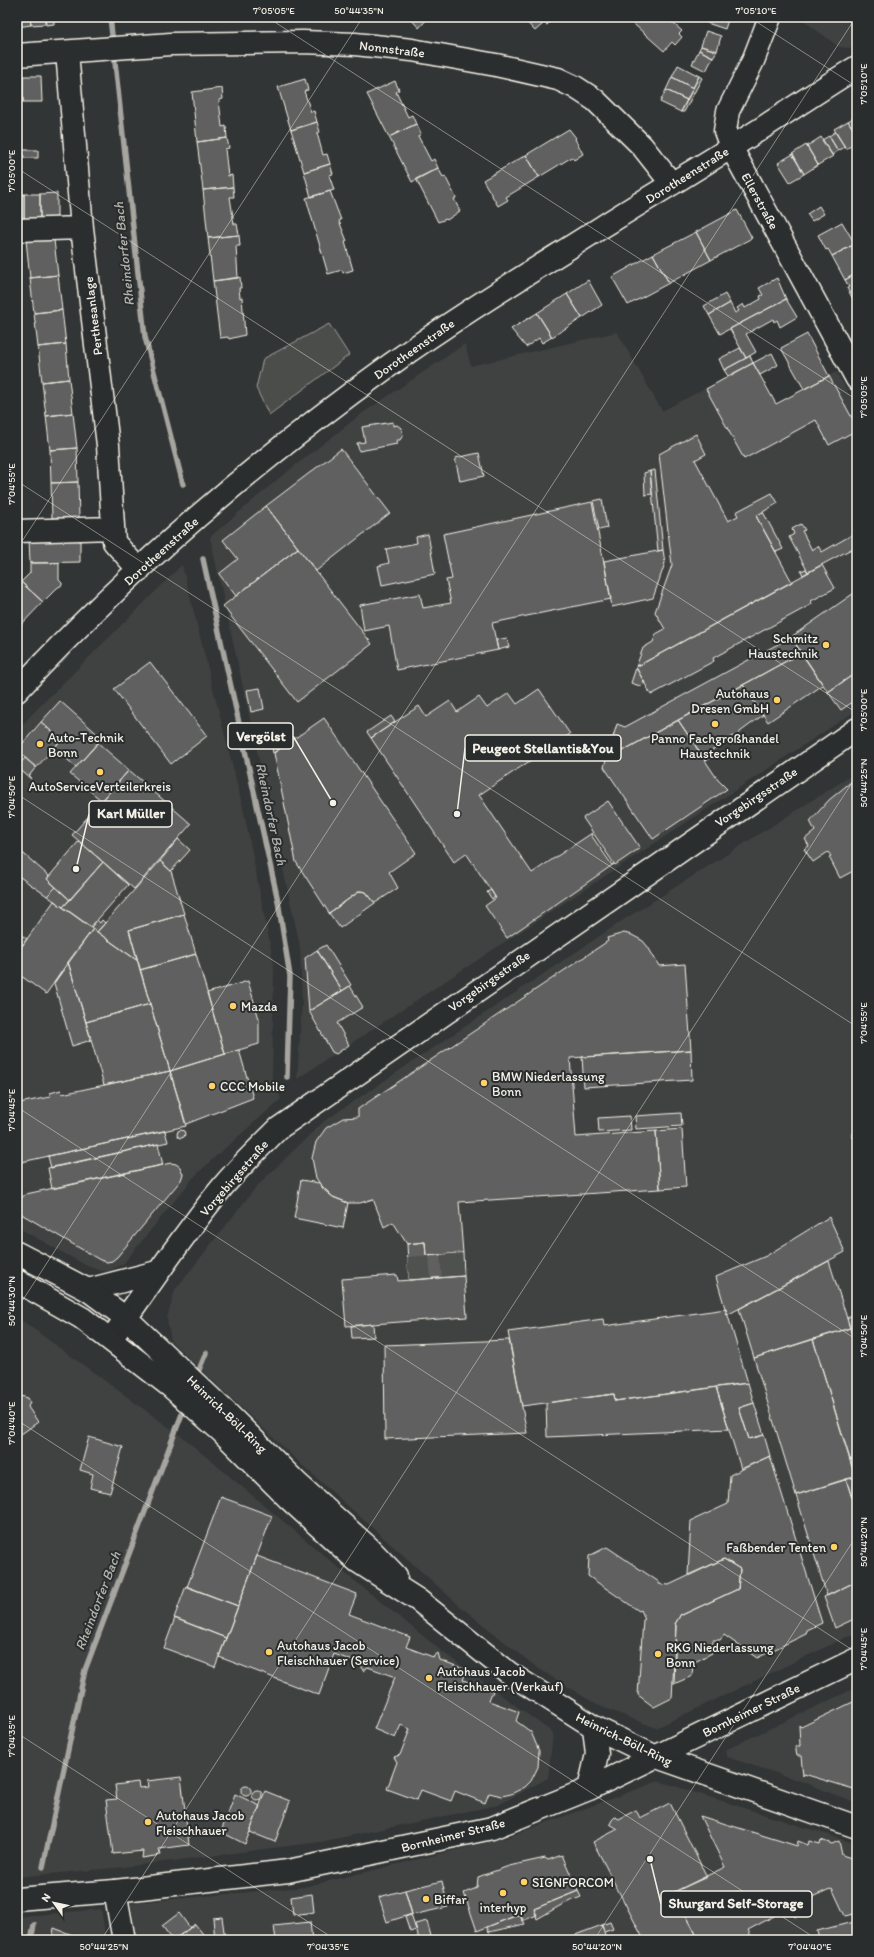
<svg xmlns="http://www.w3.org/2000/svg" width="874" height="1957" viewBox="0 0 874 1957" font-family="Itim,sans-serif">
  <style>
    .built { fill: #404242 }
    .green { fill: #4b4d4c; stroke: #a09f9a }
    .lines { fill: none; stroke-linecap: round; stroke-linejoin: round }
    .stream { stroke: #a6a5a0; stroke-width: 5.5 }
    .building { fill: #5f605f; stroke: #f4f1e8 }
    .minor-tunnel { stroke: #4f5150; stroke-width: 22; stroke-dasharray: 22 11; stroke-linecap: butt }
    .minor-casing { stroke: #f4f1e8; stroke-width: 25 }
    .major-casing { stroke: #f4f1e8; stroke-width: 25 }
    .minor { stroke: #2a2d2e; stroke-width: 22 }
    .major { stroke: #2a2d2e; stroke-width: 22 }
    .ticks { fill: none; stroke: #f4f1e8; stroke-width: 1; stroke-opacity: 0.45 }
    .poi-dot { fill: #ffd166; stroke: #2a2d2e; stroke-width: 1.5 }
    .labels { text-anchor: middle; dominant-baseline: central; stroke-width: 4; stroke-linejoin: round; paint-order: stroke }
    .street-label { font-size: 13px; fill: #f4f1e8; stroke: #2a2d2e }
    .poi-label { font-size: 13px; fill: #f4f1e8; stroke: #2a2d2e; text-anchor: start }
    .water-label { font-size: 14px; font-style: italic; fill: #b3b2ac; stroke: #2a2d2e }
    .leader { fill: none; stroke: #f4f1e8; stroke-width: 1.5 }
    .callout-dot { fill: #f4f1e8; stroke: #2a2d2e; stroke-width: 1.5 }
    .callout { fill: #2a2d2e; stroke: #f4f1e8; stroke-width: 1.5 }
    .callout-label { font-size: 14px; text-anchor: middle; font-weight: bold; fill: #f4f1e8 }
    .neatline { fill: none; stroke: #f4f1e8; stroke-width: 1.5 }
    .ticks-label { font-size: 10px; text-anchor: middle; fill: #f4f1e8 }
  </style>
  <rect width="100%" height="100%" fill="#323535"/>
  <filter id="ink" filterUnits="userSpaceOnUse"><feTurbulence type="fractalNoise" baseFrequency=".025" numOctaves="2"/><feDisplacementMap in="SourceGraphic" scale="8" xChannelSelector="R" yChannelSelector="G"/><feConvolveMatrix kernelMatrix="1 2 1 2 8 2 1 2 1" color-interpolation-filters="sRGB"/></filter>
  <g filter="url(#ink)">
    <path class="built" d="M123 17H157L123 21Z
      M799 17H857V43L850 48 839 47Z
      M617 332 662 411 753 363 776 404 836 372 857 407V710L297 1079 302 1005 300 946 210 537 278 479 360 415 465 344 471 366Z
      M182 565 244 812 274 965 272 1076 281 1099 214 1158 194 1177 123 1264 109 1271H101L87 1266 17 1227V731L31 715Z
      M857 772V1632L656 1728 597 1705 536 1667 460 1606 302 1465 171 1341 167 1318 175 1290 257 1186 323 1122 622 921Z
      M17 1317 185 1439 345 1573 444 1653 553 1733 548 1778 498 1805 320 1842 124 1867 17 1877Z
      M857 1687V1804L804 1782 727 1757 725 1750Z
      M659 1781 857 1844V1940H137L131 1903 304 1887 505 1838Z
      M101 1909 106 1940H17V1917Z"/>
    <path class="green" d="M329 324 349 355 269 415 256 388 263 359Z"/>
    <g class="lines">
      <path class="stream" d="M110 17 113 44
        M114 53 145 337 183 484
        M203 559 278 901 290 976 287 1077
        M196 1377 206 1353
        M43 1867 85 1670 185 1406
        M31 1940 34 1925"/>
    </g>
    <path class="building" d="M17 17H30L31 25 17 27Z
      M30 17H45V24L31 25Z
      M45 17H54V24L46 25Z
      M409 17H432L431 19 429 17 419 28Z
      M522 17H553L554 18 547 25 544 23 535 31Z
      M628 17H666L682 31 679 34 682 37 675 45 672 42 664 51 627 18Z
      M709 17H729L725 29 707 23Z
      M706 31 721 36 717 51 701 46Z
      M701 46 717 51 713 57 699 50Z
      M699 50 713 57 706 71 692 64Z
      M678 65 699 76 693 88 672 77Z
      M17 76H23V102L17 103Z
      M23 76H41L42 102H23Z
      M699 76 702 78 684 112H681Z
      M672 77 693 88 687 100 666 90Z
      M305 79 308 90 304 91 311 112 314 111 317 122 291 130 278 87Z
      M395 81 399 90 396 92 408 117 412 115 416 124 389 137 367 94Z
      M222 88 223 99 219 100 222 127 226 126 227 138 197 142 192 92Z
      M666 90 687 100 681 112 660 102Z
      M857 116V135L848 121Z
      M848 121 857 135V142L846 149 834 129Z
      M317 122 320 132 317 133 323 155 327 154 330 164 304 172 291 130Z
      M416 124 421 134 418 136 431 161 434 159 438 168 412 182 389 137Z
      M569 129 576 138 575 139 583 154 574 160 572 157 539 177 526 155Z
      M835 132 845 147 838 151 829 136Z
      M829 136 838 151 832 155 822 140Z
      M821 137 833 156 818 165 807 146Z
      M227 138 229 148 225 149 228 176 232 175 233 187 203 190 197 142Z
      M18 139H21V144H18Z
      M806 145 818 165 804 174 792 154Z
      M23 150H38V158H24Z
      M793 154 804 174 790 182 778 163Z
      M526 155 539 177 506 197 508 200 498 206 483 180Z
      M330 164 333 174 329 175 334 190 311 197 304 172Z
      M438 168 443 177 445 176 456 198 454 199 460 211 447 220 446 219 438 222 416 179Z
      M233 187 234 197H230L234 224H237L239 235 208 238 203 190Z
      M330 191 341 220 339 221 347 241 345 242 353 270 343 273 342 270 328 274 306 198Z
      M57 193V220H40V194Z
      M17 194H24V220L17 221Z
      M24 194H40V220H24Z
      M819 206 824 214 812 221 807 214Z
      M737 210 752 238 711 260 696 232Z
      M842 222 855 244 832 256 828 249 826 250 818 235Z
      M696 232 711 260 669 283 653 254Z
      M239 235 240 246H236L238 278 213 281 208 238Z
      M26 240H54L58 275 30 278Z
      M855 244 857 248V273L845 280 832 256Z
      M653 254 669 283 628 305 612 277Z
      M857 273V302L855 303 847 288 849 287 845 280Z
      M58 275 62 310 34 313 30 278Z
      M240 277 241 288H239L240 298 242 297 245 335 229 339 228 337 220 338 213 281Z
      M777 278 786 299 720 334 709 315 730 303 735 313 739 311 737 308 743 304 745 308 761 299 760 296 763 295 759 288Z
      M588 280 602 305 582 318 567 294Z
      M567 294 582 318 552 337 537 313Z
      M725 294 730 303 709 315 704 306Z
      M786 299 797 317 780 327 777 320 774 322 773 319 746 334 756 352 746 358 730 329Z
      M62 310 66 344 38 347 34 313Z
      M537 313 552 337 542 343 539 338 526 347 511 329Z
      M807 334 829 376 804 389 781 348Z
      M66 344 69 379 42 382 38 347Z
      M740 348 746 358 724 370 719 359Z
      M772 353 778 365 760 375 753 363Z
      M750 356 753 363 728 376 724 370Z
      M753 363 776 404 829 376 857 427V430L829 445 816 420 744 459 706 389Z
      M69 379 73 413 46 416 42 382Z
      M73 413 77 448 50 450 46 416Z
      M393 422V426L397 425 401 428 403 435 400 440H396L397 444 359 451 357 443 365 442 362 427Z
      M696 434 706 454 695 460 728 521 738 516 736 512 772 493 778 503 756 516 792 582 636 667 643 648 653 642 656 634 665 629 655 612 672 565 659 454Z
      M77 448 78 482 51 483 50 450Z
      M341 449 390 513 316 571 266 506Z
      M479 453 484 476 460 481 455 458Z
      M655 470 663 550 658 551 650 471Z
      M650 471 652 494 645 495 644 473Z
      M78 482 79 518H52L51 483Z
      M602 499 607 528 599 530 593 501Z
      M592 502 611 599 492 623 498 650 397 670 389 626 364 631 360 605 420 594 423 608 451 603 446 580 452 579 443 534Z
      M266 506 298 548 236 596 219 574 238 559 223 540Z
      M763 512 783 549 776 552 756 516Z
      M801 524 805 530 802 531 812 550 818 546 822 552 857 532V546L808 572 789 537 794 534 792 529Z
      M428 534 435 574 382 585 378 566 389 563 386 549 417 543 416 537Z
      M80 538V562L30 563 29 539Z
      M298 548 372 644 297 702 223 606Z
      M663 550 665 563 653 598 612 607 604 561Z
      M30 563H59V580L62 583V585L57 588 43 602 21 582 30 573Z
      M822 565 835 588 811 601 812 604 713 658 714 661 651 695 636 667Z
      M806 569 808 572 803 575 801 571Z
      M21 582 43 602 17 629V586Z
      M857 591V672L828 692 791 637Z
      M791 637 801 653 606 760 617 724 625 727Z
      M507 638 509 647 498 650 496 640Z
      M801 653 823 685 768 722 743 685Z
      M150 662 207 736 171 764 114 689Z
      M636 668 645 683 640 686 631 683Z
      M857 672V699L841 710 828 692Z
      M743 685 763 715 740 732 738 737 733 736 708 753 711 758 706 761 678 720Z
      M260 688 264 709 251 712 247 690Z
      M539 689 570 734 479 795 532 873 592 833 591 835 612 865 614 864 507 938 485 906 496 898 466 853 454 862 371 738 419 706 426 717 450 701 457 712 479 697 487 708 509 693 517 704Z
      M60 701 102 738 76 767 54 748 61 740 41 722Z
      M391 716 395 722 371 738 367 732Z
      M324 718 416 853 389 872 398 888 375 903 366 892 360 891 329 913 296 862 274 753Z
      M678 720 718 780 727 789 653 839 604 767 606 760Z
      M41 722 61 740 36 768 17 750Z
      M285 738 288 743 273 753 272 747Z
      M98 743 129 770 102 801 70 774Z
      M25 758 36 767 29 776 31 779 17 767Z
      M129 770 191 824 134 889 72 835Z
      M857 777V832L856 833 857 866 854 868 855 870 840 878 829 857 831 856 828 852 813 862 804 849 809 846 805 839 815 831 810 821 829 800Z
      M608 801 640 848 615 865 583 818Z
      M178 839 190 850 171 871 160 861Z
      M79 841 103 862 70 900 47 879Z
      M17 848 49 876 47 879 56 887 47 896 17 875Z
      M160 861 171 871 184 914 129 930 138 961 97 932Z
      M103 862 128 885 91 927 63 907Z
      M56 887 70 900 63 907 47 896Z
      M491 890 495 897 492 899 487 892Z
      M360 891 366 892 375 903 340 928 329 913Z
      M54 901 93 929 46 994 17 973V953Z
      M184 914 196 954 140 970 129 930Z
      M97 920 100 923 102 920 105 923 97 932 91 927Z
      M93 929 138 961 150 1004 86 1022 68 962Z
      M17 932 27 939 17 953Z
      M624 933 632 935 643 941 648 947 659 966 685 964 691 1050 570 1058 576 1137 656 1131 660 1189 459 1202 463 1253 426 1256 425 1242 407 1244 393 1222 384 1227 373 1199 360 1203H348L333 1197 324 1190 316 1178 312 1158 316 1142 326 1128 343 1118 358 1117V1109L608 941 607 938Z
      M326 945 351 985 342 991 317 950Z
      M317 950 342 991 309 1011 305 958Z
      M196 954 225 1054 170 1071 140 970Z
      M68 962 91 1040 72 1046 54 983Z
      M248 981 259 1019V1044L225 1054 207 993Z
      M350 986 363 1007 337 1023 349 1045 336 1054 332 1052 309 1011Z
      M150 1004 170 1071 104 1085 86 1022Z
      M239 1050 253 1098 186 1124 170 1071Z
      M691 1050 692 1080 584 1087 582 1057Z
      M170 1071 186 1126 17 1163V1095L19 1103 50 1097V1093L61 1090 62 1094Z
      M681 1113 682 1126 636 1129 635 1116Z
      M630 1116 631 1130 599 1132 598 1118Z
      M682 1129 686 1187 660 1189 656 1131Z
      M177 1134a4 4 0 1 1 8 0a4 4 0 1 1-8 0Z
      M165 1131 168 1142 51 1168 48 1156Z
      M857 1131V1143L851 1135Z
      M158 1144 163 1165 52 1189 48 1168Z
      M171 1163 176 1164 180 1167 183 1174 181 1180 117 1257 112 1261 107 1262 100 1260 23 1215 18 1209V1201L26 1194Z
      M301 1180 319 1183 333 1197 348 1203 343 1228 294 1218Z
      M829 1217 845 1252 727 1315 716 1277 766 1256Z
      M425 1242 426 1256 463 1253 464 1276 409 1280 407 1244Z
      M829 1261 850 1328 754 1358 739 1309Z
      M397 1275 398 1281 464 1276 467 1317 346 1326 342 1279Z
      M726 1309 748 1383 615 1401 614 1394 522 1406 508 1332 603 1319 604 1326Z
      M857 1312V1350L847 1318Z
      M373 1324 374 1337 352 1338 351 1326Z
      M850 1328 857 1350V1457L850 1459 813 1339Z
      M813 1339 855 1477 796 1495 754 1358Z
      M509 1340 527 1433 385 1439 384 1345Z
      M748 1383 754 1403 739 1408 749 1439 764 1435 770 1456 741 1469 716 1387Z
      M716 1387 729 1429 547 1437 546 1403 614 1394 615 1401Z
      M17 1391 20 1396 28 1398 30 1402 28 1407 38 1422 17 1437Z
      M754 1403 764 1435 749 1439 739 1408Z
      M89 1437 123 1447 110 1493 90 1488 93 1474 80 1470Z
      M770 1456 822 1623 807 1630 806 1634 757 1658 724 1635 720 1640H713L712 1653 693 1663 692 1676 674 1684 676 1625 675 1624 681 1614 682 1615 738 1589 740 1569 724 1559 688 1575 691 1521 728 1504 730 1475Z
      M850 1459 857 1462V1491L851 1495 846 1479 855 1477Z
      M846 1479 857 1513V1581L827 1596 796 1495Z
      M855 1493 857 1497 856 1511 851 1495Z
      M221 1497 272 1516 238 1606 187 1587Z
      M607 1547 659 1582V1584L669 1585 724 1559 740 1569 738 1589 682 1615 681 1614 675 1624 676 1625 672 1698 654 1707 638 1695 643 1620 645 1619 641 1610 639 1611 588 1576 589 1556Z
      M257 1556 357 1594 349 1614 410 1637 406 1647 433 1657 438 1653 440 1660 467 1670 463 1680 493 1691 489 1701 519 1712 516 1721 531 1732 539 1751 538 1767 531 1781 525 1787 511 1794 502 1796 489 1793 485 1803 455 1791 451 1801 421 1790 417 1800 387 1789 397 1762 394 1757 400 1755 410 1729 401 1725 395 1738 374 1729 395 1677 368 1667 363 1671 361 1664 334 1654 319 1695 219 1657Z
      M857 1581V1624L854 1619 835 1628 824 1597Z
      M186 1586 238 1606 226 1638 174 1618Z
      M175 1618 226 1638 215 1667 164 1648Z
      M857 1700V1790L804 1774 803 1776 801 1756H797L796 1751V1746H800L799 1725 801 1727Z
      M181 1777 189 1845 159 1849 161 1855 142 1858 143 1851 113 1854 106 1800 117 1799 115 1785 138 1782 139 1788 148 1787 147 1781Z
      M241 1791a5 5 0 1 1 10 0a5 5 0 1 1-10 0Z
      M252 1795a5 5 0 1 1 10 0a5 5 0 1 1-10 0Z
      M265 1791 290 1801 275 1842 250 1832Z
      M235 1794 260 1806 245 1844 221 1832Z
      M670 1803 707 1877 674 1892 699 1940H644L593 1842 618 1829 610 1824 612 1820 615 1817 619 1819 636 1810 640 1818Z
      M700 1816 797 1846 798 1841 808 1845 809 1841 820 1844 821 1840 832 1844 839 1841 842 1855 857 1860V1913L845 1916 832 1888 801 1902 805 1912 795 1917 791 1907 748 1930 753 1940H699L674 1892 725 1867Z
      M562 1855 578 1891 534 1909 537 1915 522 1921 520 1914 477 1931 464 1893 477 1888 478 1877 509 1866 545 1858 548 1860Z
      M442 1881 448 1907 412 1915 405 1890Z
      M405 1890 412 1914 387 1922 379 1897Z
      M578 1891 581 1897 563 1904 537 1919 534 1909Z
      M312 1894 314 1912 293 1915 291 1897Z
      M179 1913 190 1928 173 1940 162 1926Z
      M520 1914 525 1924 489 1932 487 1927Z
      M411 1915 416 1930 410 1932 405 1917Z
      M222 1917 225 1939 215 1940 213 1918Z
      M427 1921 432 1940H419L415 1924Z
      M857 1921V1940H819L817 1931Z
      M310 1922 312 1940H276L274 1926Z
      M610 1922 613 1929 604 1932 602 1925Z
      M195 1924 207 1939 180 1940 178 1937Z
      M602 1925 606 1940H562Z
      M54 1928 86 1940H52Z"/>
    <g class="lines">
      <path class="minor-tunnel" d="M408 1268 464 1264"/>
      <defs>
        <path id="minor" d="M770 17 753 61 728 111 725 131 731 147 857 379
          M67 52 82 228 108 445 114 542 139 570
          M17 55 171 44 303 42 355 44 412 50 496 65 558 79 575 87 595 100 642 146 672 184
          M17 230 82 228
          M17 531 112 528
          M17 691C129 570 256 461 390 365 458 316 531 272 602 227 654 194 707 163 759 130 792 109 824 87 857 67
          M88 1290 157 1272
          M111 1339C148 1288 183 1234 224 1185 241 1165 260 1147 279 1128L857 729
          M654 1756 857 1827
          M115 1891 124 1940"/>
        <path id="major" d="M17 1253 88 1290 126 1318 229 1415 298 1484 368 1547 396 1576
          M17 1281 82 1318 170 1386 222 1432 288 1498 357 1561 418 1600 509 1673 594 1727 654 1756
          M589 1789 597 1754 594 1727
          M17 1899 115 1891 288 1871 492 1828 589 1789 857 1659"/>
      </defs>
      <use href="#minor" class="minor-casing"/>
      <use href="#major" class="major-casing"/>
      <use href="#minor" class="minor"/>
      <use href="#major" class="major"/>
    </g>
  </g>
  <path class="ticks" d="M267 17 857 400M749 17 857 87M17 168 857 713M17 481 857 1027M17 549 363 17M17 794 857 1340M17 1107 857 1653M17 1309 856 17M17 1420 818 1940M17 1733 336 1940M101 1940 857 775M594 1940 857 1535"/>
  <g class="poi-dot">
    <circle cx="826" cy="645" r="4"/>
    <circle cx="777" cy="700" r="4"/>
    <circle cx="715" cy="724" r="4"/>
    <circle cx="40" cy="744" r="4"/>
    <circle cx="100" cy="772" r="4"/>
    <circle cx="233" cy="1006" r="4"/>
    <circle cx="484" cy="1083" r="4"/>
    <circle cx="212" cy="1086" r="4"/>
    <circle cx="834" cy="1547" r="4"/>
    <circle cx="269" cy="1652" r="4"/>
    <circle cx="658" cy="1654" r="4"/>
    <circle cx="429" cy="1678" r="4"/>
    <circle cx="148" cy="1822" r="4"/>
    <circle cx="524" cy="1882" r="4"/>
    <circle cx="503" cy="1893" r="4"/>
    <circle cx="426" cy="1899" r="4"/>
  </g>
  <g class="labels">
    <g class="street-label">
      <text transform="translate(392 49) rotate(7)">Nonnstraße</text>
      <text transform="translate(687 175) rotate(-32)">Dorotheenstraße</text>
      <text transform="translate(760 201) rotate(61)">Ellerstraße</text>
      <text transform="translate(93 316) rotate(-97)">Perthesanlage</text>
      <text transform="translate(414 349) rotate(-35)">Dorotheenstraße</text>
      <text transform="translate(161 551) rotate(-42)">Dorotheenstraße</text>
      <text transform="translate(756 797) rotate(-34)">Vorgebirgsstraße</text>
      <text transform="translate(489 981) rotate(-35)">Vorgebirgsstraße</text>
      <text transform="translate(234 1178) rotate(-49)">Vorgebirgsstraße</text>
      <text transform="translate(227 1414) rotate(44)">Heinrich-Böll-Ring</text>
      <text transform="translate(751 1710) rotate(-26)">Bornheimer Straße</text>
      <text transform="translate(624 1739) rotate(26)">Heinrich-Böll-Ring</text>
      <text transform="translate(453 1835) rotate(-14)">Bornheimer Straße</text>
    </g>
    <g class="poi-label">
      <text x="818" y="638" text-anchor="end">Schmitz<tspan x="818" dy="15">Haustechnik</tspan></text>
      <text x="769" y="693" text-anchor="end">Autohaus<tspan x="769" dy="15">Dresen GmbH</tspan></text>
      <text x="48" y="737">Auto-Technik<tspan x="48" dy="15">Bonn</tspan></text>
      <text x="715" y="738" text-anchor="middle">Panno Fachgroßhandel<tspan x="715" dy="15">Haustechnik</tspan></text>
      <text x="100" y="786" text-anchor="middle">AutoServiceVerteilerkreis</text>
      <text x="241" y="1006">Mazda</text>
      <text x="492" y="1076">BMW Niederlassung<tspan x="492" dy="15">Bonn</tspan></text>
      <text x="220" y="1086">CCC Mobile</text>
      <text x="826" y="1547" text-anchor="end">Faßbender Tenten</text>
      <text x="277" y="1645">Autohaus Jacob<tspan x="277" dy="15">Fleischhauer (Service)</tspan></text>
      <text x="666" y="1647">RKG Niederlassung<tspan x="666" dy="15">Bonn</tspan></text>
      <text x="437" y="1671">Autohaus Jacob<tspan x="437" dy="15">Fleischhauer (Verkauf)</tspan></text>
      <text x="156" y="1815">Autohaus Jacob<tspan x="156" dy="15">Fleischhauer</tspan></text>
      <text x="532" y="1882">SIGNFORCOM</text>
      <text x="434" y="1899">Biffar</text>
      <text x="503" y="1907" text-anchor="middle">interhyp</text>
    </g>
    <g class="water-label">
      <text transform="translate(124 254) rotate(-96)">Rheindorfer Bach</text>
      <text transform="translate(271 814) rotate(78)">Rheindorfer Bach</text>
      <text transform="translate(98 1601) rotate(-69)">Rheindorfer Bach</text>
    </g>
  </g>
  <path class="leader" d="M333 803L293 736M457 814L465 748M76 869L89 814M650 1859L661 1904"/>
  <g class="callout-dot">
    <circle cx="333" cy="803" r="4"/>
    <circle cx="457" cy="814" r="4"/>
    <circle cx="76" cy="869" r="4"/>
    <circle cx="650" cy="1859" r="4"/>
  </g>
  <g class="callout">
    <rect x="228" y="723" width="65" height="26" rx="4"/>
    <rect x="465" y="735" width="156" height="26" rx="4"/>
    <rect x="89" y="801" width="83" height="26" rx="4"/>
    <rect x="661" y="1891" width="151" height="26" rx="4"/>
  </g>
  <g class="callout-label">
    <text x="261" y="741">Vergölst</text>
    <text x="543" y="753">Peugeot Stellantis&amp;You</text>
    <text x="131" y="818">Karl Müller</text>
    <text x="736" y="1908">Shurgard Self-Storage</text>
  </g>
  <rect width="874" height="1957" fill="none" stroke="#2a2d2e" stroke-width="44"/>
  <g transform="translate(54 1903) rotate(303)" stroke="#2a2d2e" stroke-width="3" paint-order="stroke">
  <path d="M0-3L7 15L0 10L-7 15Z" fill="#f4f1e8"/>
  <text y="-6" font-size="11" font-weight="bold" text-anchor="middle" fill="#f4f1e8">N</text>
  </g>
  <rect x="22" y="22" width="830" height="1913" class="neatline"/>
  <g class="ticks-label">
    <text x="274" y="14">7°05'05"E</text>
    <text x="359" y="14">50°44'35"N</text>
    <text x="756" y="14">7°05'10"E</text>
    <text transform="translate(863 84) rotate(-90)" y="4">7°05'10"E</text>
    <text transform="translate(11 171) rotate(-90)" y="4">7°05'00"E</text>
    <text transform="translate(863 397) rotate(-90)" y="4">7°05'05"E</text>
    <text transform="translate(11 484) rotate(-90)" y="4">7°04'55"E</text>
    <text transform="translate(863 710) rotate(-90)" y="4">7°05'00"E</text>
    <text transform="translate(863 783) rotate(-90)" y="4">50°44'25"N</text>
    <text transform="translate(11 797) rotate(-90)" y="4">7°04'50"E</text>
    <text transform="translate(863 1023) rotate(-90)" y="4">7°04'55"E</text>
    <text transform="translate(11 1110) rotate(-90)" y="4">7°04'45"E</text>
    <text transform="translate(11 1301) rotate(-90)" y="4">50°44'30"N</text>
    <text transform="translate(863 1336) rotate(-90)" y="4">7°04'50"E</text>
    <text transform="translate(11 1423) rotate(-90)" y="4">7°04'40"E</text>
    <text transform="translate(863 1542) rotate(-90)" y="4">50°44'20"N</text>
    <text transform="translate(863 1649) rotate(-90)" y="4">7°04'45"E</text>
    <text transform="translate(11 1736) rotate(-90)" y="4">7°04'35"E</text>
    <text x="104" y="1950">50°44'25"N</text>
    <text x="328" y="1950">7°04'35"E</text>
    <text x="597" y="1950">50°44'20"N</text>
    <text x="810" y="1950">7°04'40"E</text>
  </g>
</svg>
